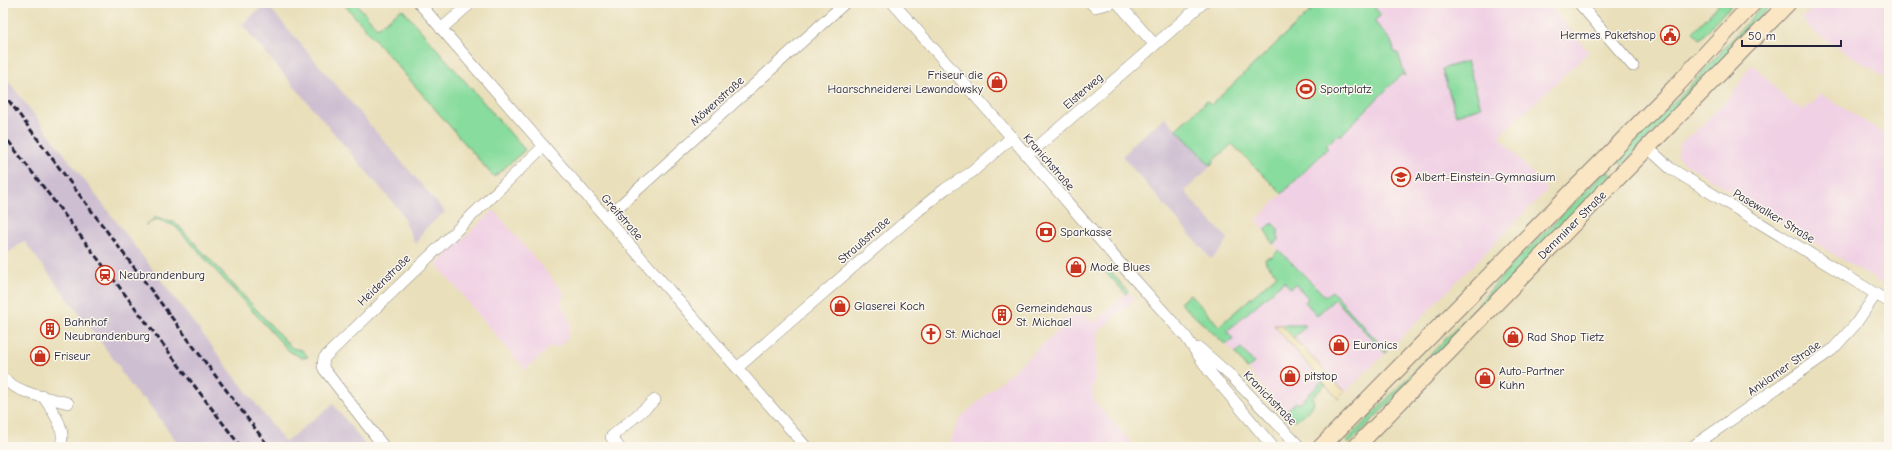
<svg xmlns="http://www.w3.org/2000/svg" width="1892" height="450" viewBox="0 0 1892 450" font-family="'Comic Neue',sans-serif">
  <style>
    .built { fill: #f0d0e4 }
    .industrial { fill: #cebed1 }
    .green { fill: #88dc9e; stroke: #557f6c }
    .sand { fill: #eeda9e; stroke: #887e6c }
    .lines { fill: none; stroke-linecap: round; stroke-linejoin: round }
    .street-casing { stroke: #86807a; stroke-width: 12 }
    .secondary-casing { stroke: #86807a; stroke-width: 18 }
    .street { stroke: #fff; stroke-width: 11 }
    .secondary { stroke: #fbe6c3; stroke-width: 16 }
    .rail { stroke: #22223b; stroke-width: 3; stroke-dasharray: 6 3; stroke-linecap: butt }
    .labels { text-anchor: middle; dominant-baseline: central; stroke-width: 3; stroke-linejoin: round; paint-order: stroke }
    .poi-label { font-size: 12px; fill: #22223b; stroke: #fbf7ec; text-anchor: start }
    .street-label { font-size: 12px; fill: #22223b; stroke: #fbf7ec }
  </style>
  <rect width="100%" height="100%" fill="#fbf7ec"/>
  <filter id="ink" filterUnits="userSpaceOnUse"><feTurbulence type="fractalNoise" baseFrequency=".025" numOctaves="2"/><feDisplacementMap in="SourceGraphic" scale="8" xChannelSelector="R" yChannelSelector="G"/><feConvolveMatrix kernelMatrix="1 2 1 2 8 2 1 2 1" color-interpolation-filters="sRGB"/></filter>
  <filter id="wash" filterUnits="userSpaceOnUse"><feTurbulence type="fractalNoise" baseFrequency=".012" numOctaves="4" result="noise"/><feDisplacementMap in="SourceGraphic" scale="16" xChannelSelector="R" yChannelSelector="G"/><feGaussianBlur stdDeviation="0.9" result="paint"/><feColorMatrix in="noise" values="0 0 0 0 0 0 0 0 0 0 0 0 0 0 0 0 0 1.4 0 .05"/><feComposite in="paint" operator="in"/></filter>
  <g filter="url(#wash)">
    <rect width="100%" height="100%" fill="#e9dfba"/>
    <path class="built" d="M1319 3H1547L1589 52 1499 136 1547 190 1387 352 1338 399 1325 385 1312 398 1314 401V404L1303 416 1295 420 1284 412 1235 353 1218 338 1297 268 1273 244 1265 230 1256 220 1282 194 1232 144Z
      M1817 3H1889V79L1818 35 1802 19Z
      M1753 64 1787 100 1805 110 1808 104 1811 106 1819 93 1886 134 1889 130V288L1683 162 1678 157 1677 152 1680 143 1702 125 1737 89 1746 71Z
      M494 210 565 294 562 299V306L571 323 568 338 557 348 552 346 525 370 436 264Z
      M1128 292 1135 299 1098 332 1093 394 1095 402 1135 447H946L962 416 1058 331 1063 319 1085 315 1093 323Z"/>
    <path class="industrial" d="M266 3H268L269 7 445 212 425 229 415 244 400 211 242 25Z
      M3 74 285 442 333 404 367 447H181L143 397 141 399 120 371 121 369 24 241 3 257Z
      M1165 117 1211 166 1185 191 1199 209 1228 239 1221 250 1211 259 1122 156 1130 149 1129 147Z"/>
    <path class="green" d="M343 3H356L377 28 402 9 525 150 494 177Z
      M1319 3H1380L1375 8 1381 15 1374 21 1391 41 1395 53H1398L1405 76 1402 74 1340 136 1338 134 1326 146 1328 148 1282 194 1232 144 1214 160 1211 166 1176 129 1207 101 1211 105Z
      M1720 3H1733L1700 39 1693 32Z
      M1765 3H1772L1730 54 1622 165 1617 159 1691 85Z
      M1467 61 1481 107 1456 115 1442 69Z
      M1607 170 1612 175 1349 444 1346 441 1472 312 1510 267Z
      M156 217 176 223 292 348 302 350 308 357 302 358 289 351 175 226 157 219 145 225Z
      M1272 223 1278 229V240L1273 244 1265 230Z
      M1279 250 1325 296 1332 291 1387 352 1385 353 1335 299 1317 315 1305 302 1308 298 1295 284 1290 288 1284 281 1227 331 1233 339 1226 345 1180 303 1190 294 1219 326 1277 275 1266 263 1265 259 1268 257 1271 258Z
      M1107 267 1128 292 1126 294 1104 270Z
      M1284 325H1305V327L1294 338 1284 328Z
      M1241 348 1254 363 1247 369 1235 353Z
      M1322 381 1325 385 1312 398 1314 401C1313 410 1302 416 1295 420L1284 412 1296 402 1299 404Z"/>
    <path class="sand" d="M1274 325H1284V328L1345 392 1338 399Z"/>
  </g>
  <g filter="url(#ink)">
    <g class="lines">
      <defs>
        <path id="street" d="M419 3 806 447
          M893 3 1000 124 1119 262 1186 337 1209 371 1273 447
          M1091 3 1095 7 1112 3
          M1118 3 1155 45
          M1579 3 1633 66
          M441 29 471 3
          M1648 148 1670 168 1889 302
          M1027 156 1203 3
          M606 218 845 3
          M1199 348 1231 376 1300 447
          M737 368 919 210 945 189 972 172 1012 137
          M3 378C19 394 46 397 68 403
          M43 396C52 411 68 429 60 447
          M384 447 324 369 323 366 324 358 544 146
          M619 447 611 437 655 400
          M1692 447 1832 350 1855 325 1876 294"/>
        <path id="secondary" d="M1321 447 1677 85 1753 3
          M1356 447 1788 3"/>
      </defs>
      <use href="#street" class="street-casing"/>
      <use href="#secondary" class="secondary-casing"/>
      <use href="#street" class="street"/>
      <use href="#secondary" class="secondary"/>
      <path class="rail" d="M3 93 269 447
        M3 134 241 447"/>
    </g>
  </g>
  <defs>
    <symbol id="civic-ring" viewBox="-11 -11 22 22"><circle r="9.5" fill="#fbf7ec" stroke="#c8321e" stroke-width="1.5"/><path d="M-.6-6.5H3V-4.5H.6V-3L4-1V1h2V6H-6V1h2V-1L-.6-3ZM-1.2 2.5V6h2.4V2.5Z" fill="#c8321e"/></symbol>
    <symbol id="shop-ring" viewBox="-11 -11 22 22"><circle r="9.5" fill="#fbf7ec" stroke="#c8321e" stroke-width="1.5"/><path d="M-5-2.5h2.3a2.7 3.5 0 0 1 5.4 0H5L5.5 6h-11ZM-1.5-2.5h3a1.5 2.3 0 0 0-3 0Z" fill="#c8321e"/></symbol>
    <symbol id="stadium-ring" viewBox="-11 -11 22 22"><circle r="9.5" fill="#fbf7ec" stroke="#c8321e" stroke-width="1.5"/><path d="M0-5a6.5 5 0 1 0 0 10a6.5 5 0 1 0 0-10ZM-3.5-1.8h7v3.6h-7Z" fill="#c8321e"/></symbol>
    <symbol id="school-ring" viewBox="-11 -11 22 22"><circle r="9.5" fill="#fbf7ec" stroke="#c8321e" stroke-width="1.5"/><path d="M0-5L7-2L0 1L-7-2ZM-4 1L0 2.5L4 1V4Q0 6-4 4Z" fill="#c8321e"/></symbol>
    <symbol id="bank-ring" viewBox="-11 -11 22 22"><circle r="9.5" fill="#fbf7ec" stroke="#c8321e" stroke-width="1.5"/><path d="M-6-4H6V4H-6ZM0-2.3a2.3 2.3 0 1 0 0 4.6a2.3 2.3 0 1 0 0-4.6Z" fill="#c8321e"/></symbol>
    <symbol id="station-ring" viewBox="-11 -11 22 22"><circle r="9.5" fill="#fbf7ec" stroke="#c8321e" stroke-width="1.5"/><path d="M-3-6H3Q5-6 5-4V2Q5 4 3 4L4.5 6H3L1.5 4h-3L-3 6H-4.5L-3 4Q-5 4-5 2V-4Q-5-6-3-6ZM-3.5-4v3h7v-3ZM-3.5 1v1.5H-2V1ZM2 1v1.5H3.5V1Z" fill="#c8321e"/></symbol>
    <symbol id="building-ring" viewBox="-11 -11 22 22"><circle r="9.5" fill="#fbf7ec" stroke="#c8321e" stroke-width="1.5"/><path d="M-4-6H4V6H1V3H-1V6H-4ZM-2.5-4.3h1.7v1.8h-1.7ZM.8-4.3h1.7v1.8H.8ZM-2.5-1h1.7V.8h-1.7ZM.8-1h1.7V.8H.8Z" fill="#c8321e"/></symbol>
    <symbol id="church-ring" viewBox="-11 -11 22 22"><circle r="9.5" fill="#fbf7ec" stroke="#c8321e" stroke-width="1.5"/><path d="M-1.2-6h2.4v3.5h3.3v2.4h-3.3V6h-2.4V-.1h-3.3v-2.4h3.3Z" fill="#c8321e"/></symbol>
  </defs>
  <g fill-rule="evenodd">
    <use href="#civic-ring" x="1659" y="24" width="22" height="22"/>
    <use href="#shop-ring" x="986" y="71" width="22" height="22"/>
    <use href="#stadium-ring" x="1295" y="78" width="22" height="22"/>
    <use href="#school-ring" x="1390" y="166" width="22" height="22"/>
    <use href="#bank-ring" x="1035" y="221" width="22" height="22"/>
    <use href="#shop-ring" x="1065" y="256" width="22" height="22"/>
    <use href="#station-ring" x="94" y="264" width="22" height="22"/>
    <use href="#shop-ring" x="829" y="295" width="22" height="22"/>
    <use href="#building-ring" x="991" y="304" width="22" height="22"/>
    <use href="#building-ring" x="39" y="318" width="22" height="22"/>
    <use href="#church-ring" x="920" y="323" width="22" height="22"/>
    <use href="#shop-ring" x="1502" y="326" width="22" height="22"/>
    <use href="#shop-ring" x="1328" y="334" width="22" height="22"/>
    <use href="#shop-ring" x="29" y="345" width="22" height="22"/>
    <use href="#shop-ring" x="1279" y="365" width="22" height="22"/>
    <use href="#shop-ring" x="1474" y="367" width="22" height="22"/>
  </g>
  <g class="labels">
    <g class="poi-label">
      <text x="1656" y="35" text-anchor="end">Hermes Paketshop</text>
      <text x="983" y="75" text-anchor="end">Friseur die<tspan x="983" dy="14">Haarschneiderei Lewandowsky</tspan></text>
      <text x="1320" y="89">Sportplatz</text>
      <text x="1415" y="177">Albert-Einstein-Gymnasium</text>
      <text x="1060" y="232">Sparkasse</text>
      <text x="1090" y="267">Mode Blues</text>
      <text x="119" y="275">Neubrandenburg</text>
      <text x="854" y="306">Glaserei Koch</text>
      <text x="1016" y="308">Gemeindehaus<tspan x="1016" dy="14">St. Michael</tspan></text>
      <text x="64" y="322">Bahnhof<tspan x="64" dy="14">Neubrandenburg</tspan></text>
      <text x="945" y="334">St. Michael</text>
      <text x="1527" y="337">Rad Shop Tietz</text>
      <text x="1353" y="345">Euronics</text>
      <text x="54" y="356">Friseur</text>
      <text x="1499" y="371">Auto-Partner<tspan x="1499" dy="14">Kuhn</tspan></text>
      <text x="1304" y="376">pitstop</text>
    </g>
    <g class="street-label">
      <text transform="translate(1083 91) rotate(-41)">Elsterweg</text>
      <text transform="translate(717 101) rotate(-42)">Möwenstraße</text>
      <text transform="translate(1049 162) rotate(49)">Kranichstraße</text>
      <text transform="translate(1774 216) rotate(31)">Pasewalker Straße</text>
      <text transform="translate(622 217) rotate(49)">Greifstraße</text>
      <text transform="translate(1572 225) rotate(-45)">Demminer Straße</text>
      <text transform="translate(864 240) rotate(-41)">Straußstraße</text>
      <text transform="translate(384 280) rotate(-44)">Heidenstraße</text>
      <text transform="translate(1784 368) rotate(-35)">Anklamer Straße</text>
      <text transform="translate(1270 398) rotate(46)">Kranichstraße</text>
    </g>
  </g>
  <rect width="1892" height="450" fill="none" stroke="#fbf7ec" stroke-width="16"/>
  <path d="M1742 40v6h99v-6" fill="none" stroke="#22223b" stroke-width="2"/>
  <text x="1748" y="40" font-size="12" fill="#22223b" stroke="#fbf7ec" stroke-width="3" paint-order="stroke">50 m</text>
</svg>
